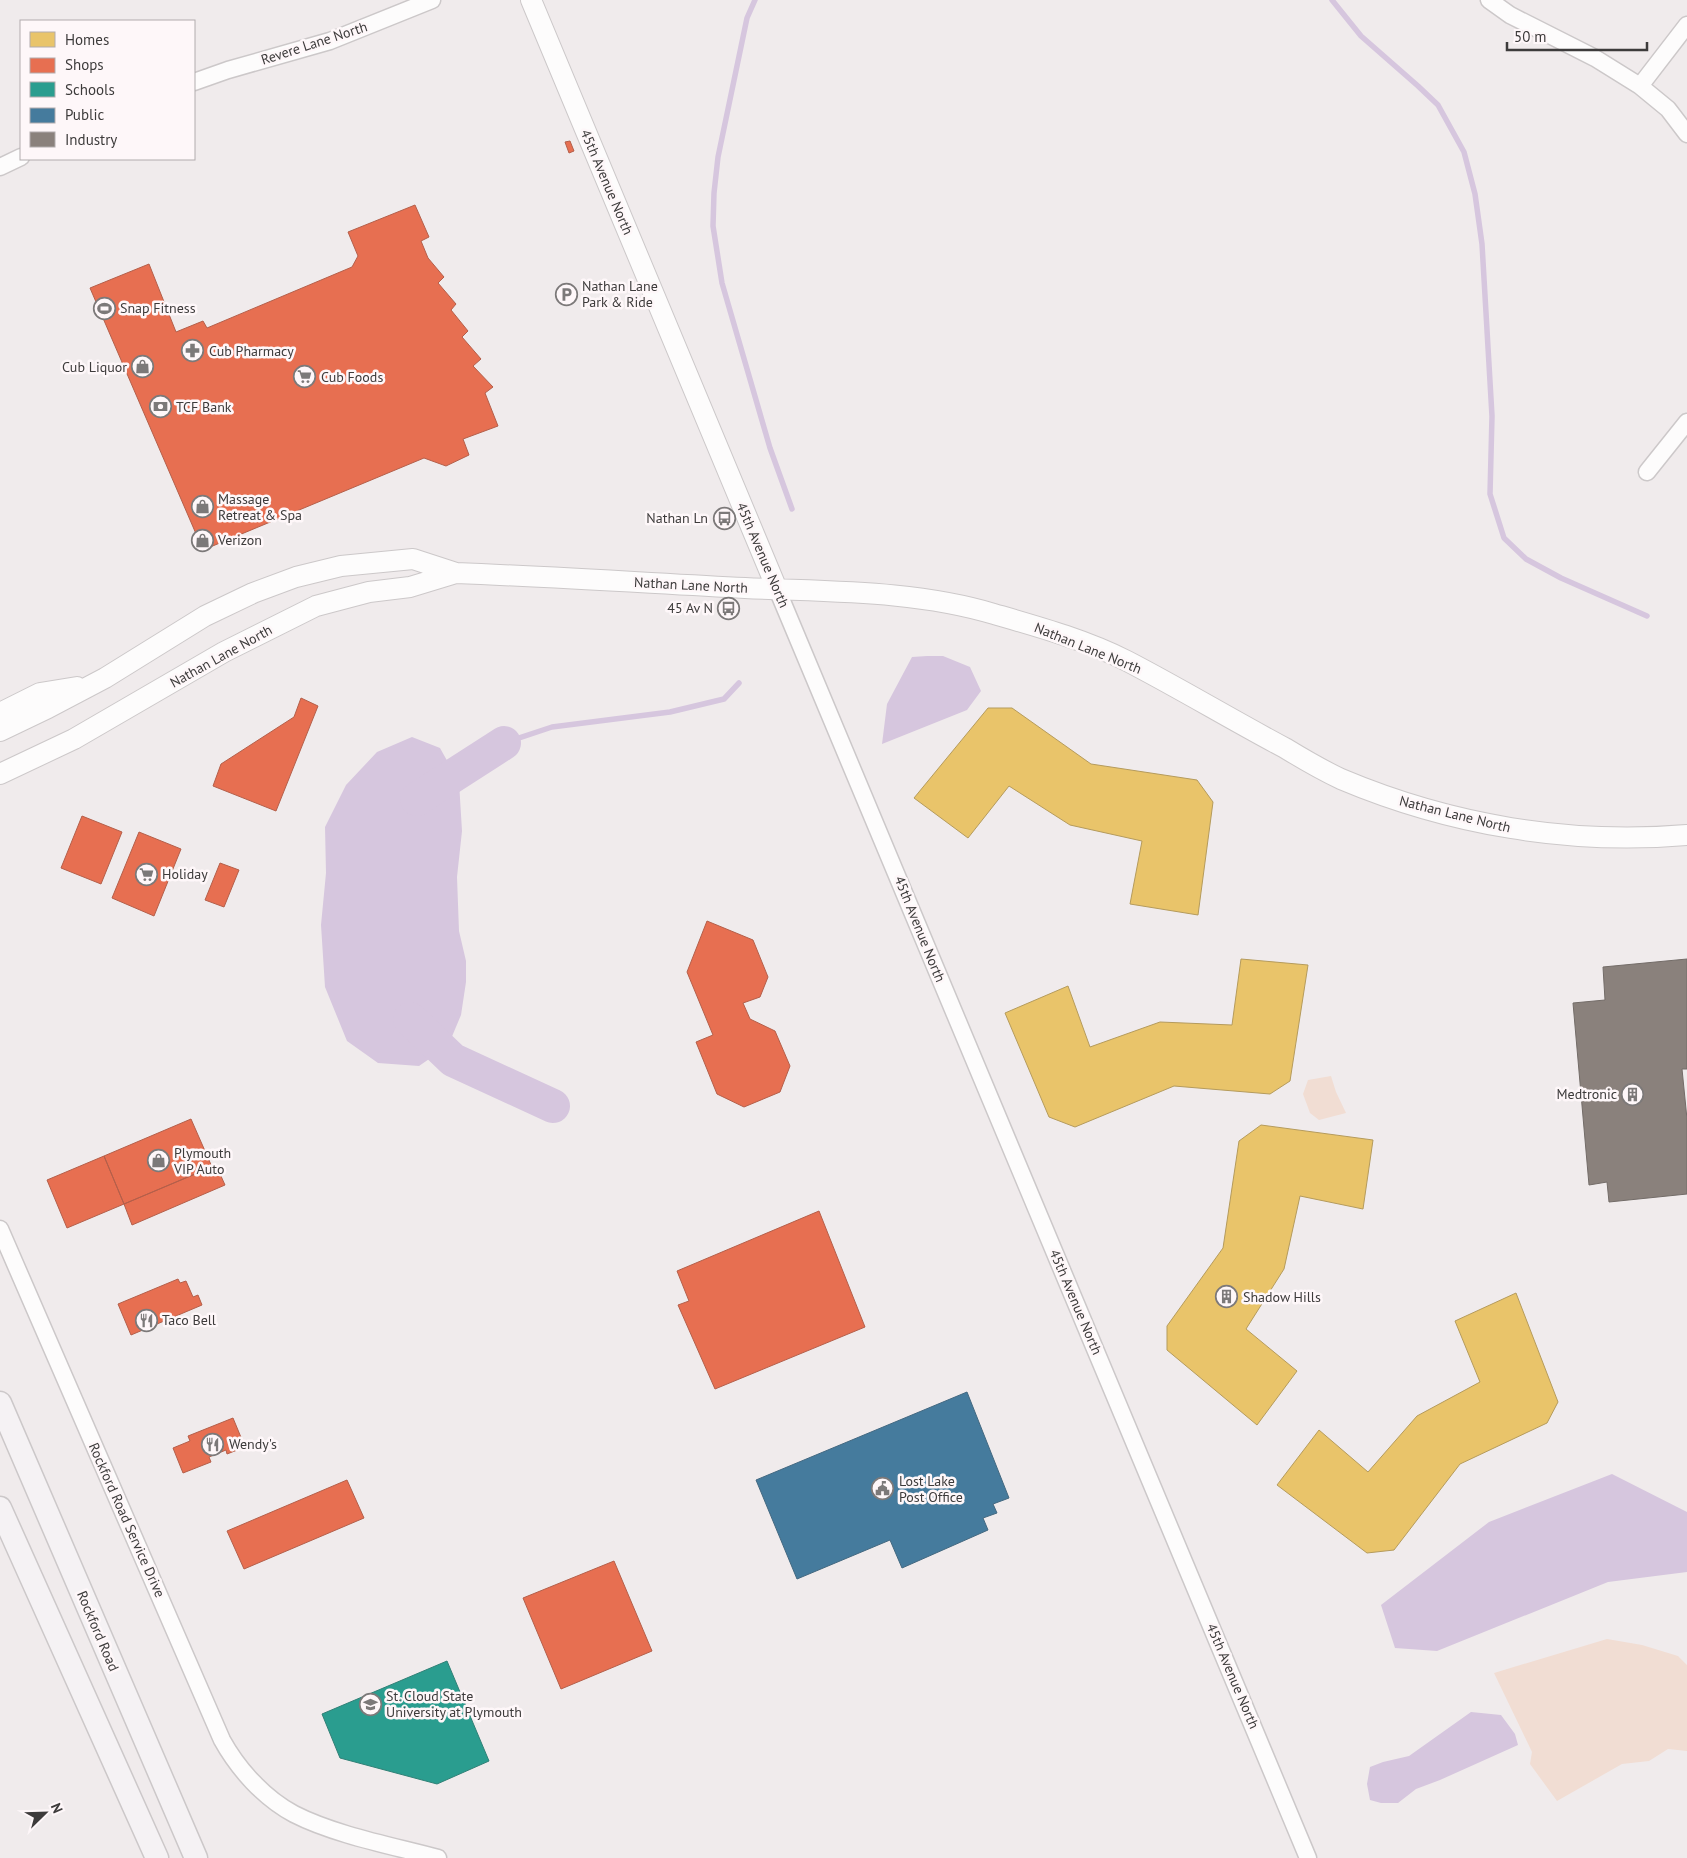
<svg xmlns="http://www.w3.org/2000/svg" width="1687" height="1858" viewBox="0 0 1687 1858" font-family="'PT Sans',sans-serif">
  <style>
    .green { fill: #f1ddd3 }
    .water { fill: #d6c6de }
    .homes { fill: #e9c46a; stroke: #b59b5c }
    .shops { fill: #e76f51; stroke: #b45f4a }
    .schools { fill: #2a9d8f; stroke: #308076 }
    .public { fill: #457b9d; stroke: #436880 }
    .industry { fill: #8a817c; stroke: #736c68 }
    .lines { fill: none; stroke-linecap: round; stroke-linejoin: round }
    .stream { stroke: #d6c6de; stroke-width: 5.5 }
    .river { stroke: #d6c6de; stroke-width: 34 }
    .minor-casing { stroke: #ccc8c9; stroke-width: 19 }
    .tertiary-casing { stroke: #ccc8c9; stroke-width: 22 }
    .secondary-casing { stroke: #ccc8c9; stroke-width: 25 }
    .minor { stroke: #fdfcfc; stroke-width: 16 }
    .tertiary { stroke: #fdfcfc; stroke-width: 20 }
    .secondary { stroke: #f5f2f4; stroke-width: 22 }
    .labels { text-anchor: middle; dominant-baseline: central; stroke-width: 5; stroke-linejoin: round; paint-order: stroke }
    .street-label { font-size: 14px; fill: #3d3b3b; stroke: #fef7f9 }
    .poi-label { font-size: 14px; fill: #3d3b3b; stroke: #fef7f9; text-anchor: start }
  </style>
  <rect width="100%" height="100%" fill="#f0ebec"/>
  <path class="green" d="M1331 1076 1336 1092 1346 1113 1319 1120 1310 1113 1303 1094 1308 1080Z
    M1607 1639 1642 1645 1678 1656 1687 1665V1751L1668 1749 1649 1761 1622 1764 1557 1801 1530 1764 1532 1752 1494 1673Z"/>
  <path class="water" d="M927 656H943L970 667 981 691 967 710 882 744 887 704 912 657Z
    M412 737 440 748 459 782 462 831 457 877 459 931 466 961V982L461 1015 448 1046 419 1066 378 1063 347 1041 325 987 321 925 326 873 325 827 346 785 377 752Z
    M1612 1474 1687 1512V1572L1608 1582 1437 1651 1395 1648 1381 1605 1489 1522Z
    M1471 1712 1501 1715 1515 1734 1518 1745 1440 1780 1416 1789 1398 1803H1381L1370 1800 1367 1784 1370 1767 1383 1762 1409 1756Z"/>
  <path class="homes" d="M988 708H1012L1091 764 1197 780 1213 802 1198 915 1130 904 1142 841 1070 825 1009 786 968 838 914 798Z
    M1241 959 1308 965 1290 1081 1270 1094 1174 1086 1075 1127 1049 1117 1005 1013 1068 986 1090 1047 1160 1022 1232 1025Z
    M1261 1125 1373 1140 1363 1209 1300 1196 1284 1269 1246 1329 1297 1371 1257 1425 1167 1350V1326L1223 1248 1239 1141Z
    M1516 1293 1558 1402 1547 1423 1460 1464 1394 1550 1367 1553 1277 1485 1319 1430 1368 1472 1417 1416 1480 1382 1455 1321Z"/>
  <path class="shops" d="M570 141 574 151 569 153 565 142Z
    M415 205 429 237 421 241 428 258 444 277 438 283 456 304 451 310 468 331 462 337 481 359 473 366 493 387 485 393 498 426 463 439 469 455 446 466 424 458 203 550 90 288 149 264 176 332 203 321 207 328 352 267 358 256 348 232Z
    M301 698 318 706 276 811 213 786 221 764 294 717Z
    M82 816 122 832 101 884 61 868Z
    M139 832 181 849 154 916 112 898Z
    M220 863 239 870 224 907 205 900Z
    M707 921 753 940 768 977 760 997 743 1003 750 1019 775 1031 790 1066 780 1092 744 1107 717 1094 696 1042 713 1035 687 972Z
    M191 1119 212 1167 124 1204 104 1156Z
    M104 1156 124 1204 67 1228 47 1180Z
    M216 1165 225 1185 132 1225 124 1204Z
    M819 1211 865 1327 715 1389 678 1305 689 1301 677 1271Z
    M178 1279 180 1283 186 1281 193 1297 198 1295 202 1305 131 1335 118 1304Z
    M233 1418 245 1447 227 1454 226 1450 209 1457 211 1462 183 1473 173 1448 190 1441 188 1436Z
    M347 1480 364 1518 244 1569 227 1531Z
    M614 1561 652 1651 561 1689 523 1598Z"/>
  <path class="schools" d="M447 1661 489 1761 437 1784 340 1758 322 1714Z"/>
  <path class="public" d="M967 1392 1009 1498 993 1504 997 1513 983 1518 988 1530 902 1568 890 1540 797 1579 756 1480Z"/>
  <path class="industry" d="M1687 959V1069H1682L1687 1119V1194L1609 1202 1607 1182 1589 1185 1573 1003 1605 1000 1603 967Z"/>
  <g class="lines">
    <path class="stream" d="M755 0 747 18 718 157 714 193 713 226 722 283 770 448 792 509
      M1332 0 1361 36 1418 86 1438 105 1464 152 1475 194 1482 244 1492 416 1490 494 1504 538 1526 559 1561 578 1647 616
      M504 743 552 727 670 712 724 699 739 683"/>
    <path class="river" d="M417 799 504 743
      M410 1019 453 1060 553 1106"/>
    <defs>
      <path id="minor" d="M1489 0 1510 15 1595 58 1640 86 1668 109 1687 134
        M194 82 228 70 330 41 432 0
        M1640 86 1687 25
        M0 167 21 157
        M1647 472 1687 422
        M777 589 1308 1858
        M0 1229 222 1740C238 1769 264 1798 294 1814 335 1835 393 1846 438 1858"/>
      <path id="tertiary" d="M531 0 777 589
        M0 713 40 693 77 687
        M0 731 48 708 105 678 205 616 253 593 296 577 341 566 413 559 456 573C553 577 649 583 745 588 828 592 914 590 994 614 1039 627 1086 640 1127 661 1181 689 1232 720 1285 748 1303 759 1322 770 1341 779 1450 825 1569 845 1687 835
        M0 774 74 739 224 652 316 606 369 592 410 587 456 573"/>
      <path id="secondary" d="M0 1403 196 1858
        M0 1508 157 1858"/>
    </defs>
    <use href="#minor" class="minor-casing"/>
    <use href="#tertiary" class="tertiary-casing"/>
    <use href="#secondary" class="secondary-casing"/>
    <use href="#minor" class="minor"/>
    <use href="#tertiary" class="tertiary"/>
    <use href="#secondary" class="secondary"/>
  </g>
  <defs>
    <symbol id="parking-ring" viewBox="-11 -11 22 22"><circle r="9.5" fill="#fef7f9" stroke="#7c7979" stroke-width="1.5"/><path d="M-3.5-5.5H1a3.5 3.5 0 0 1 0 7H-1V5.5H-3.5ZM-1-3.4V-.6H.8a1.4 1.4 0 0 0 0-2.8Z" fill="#7c7979"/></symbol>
    <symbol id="stadium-ring" viewBox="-11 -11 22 22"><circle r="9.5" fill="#fef7f9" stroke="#7c7979" stroke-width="1.5"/><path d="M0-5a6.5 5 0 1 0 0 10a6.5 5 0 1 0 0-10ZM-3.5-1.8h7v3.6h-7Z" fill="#7c7979"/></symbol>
    <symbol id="pharmacy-ring" viewBox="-11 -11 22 22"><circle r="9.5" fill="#fef7f9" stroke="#7c7979" stroke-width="1.5"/><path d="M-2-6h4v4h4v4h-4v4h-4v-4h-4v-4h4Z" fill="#7c7979"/></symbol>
    <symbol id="shop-ring" viewBox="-11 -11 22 22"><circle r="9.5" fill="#fef7f9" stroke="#7c7979" stroke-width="1.5"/><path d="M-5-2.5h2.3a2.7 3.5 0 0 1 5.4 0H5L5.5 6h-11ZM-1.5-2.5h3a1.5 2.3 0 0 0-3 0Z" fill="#7c7979"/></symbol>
    <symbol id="supermarket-ring" viewBox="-11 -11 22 22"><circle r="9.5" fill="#fef7f9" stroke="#7c7979" stroke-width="1.5"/><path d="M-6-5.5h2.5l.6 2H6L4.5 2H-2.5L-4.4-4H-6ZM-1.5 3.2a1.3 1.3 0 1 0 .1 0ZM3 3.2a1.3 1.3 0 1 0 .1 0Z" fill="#7c7979"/></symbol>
    <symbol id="bank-ring" viewBox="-11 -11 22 22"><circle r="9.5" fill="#fef7f9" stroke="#7c7979" stroke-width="1.5"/><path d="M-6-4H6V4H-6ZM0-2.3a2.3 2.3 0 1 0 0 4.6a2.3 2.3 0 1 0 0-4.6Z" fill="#7c7979"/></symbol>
    <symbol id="bus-ring" viewBox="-11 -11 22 22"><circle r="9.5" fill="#fef7f9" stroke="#7c7979" stroke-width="1.5"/><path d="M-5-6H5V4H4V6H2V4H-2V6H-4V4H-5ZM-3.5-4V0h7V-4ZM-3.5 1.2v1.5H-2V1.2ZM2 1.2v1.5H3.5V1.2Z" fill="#7c7979"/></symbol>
    <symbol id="building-ring" viewBox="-11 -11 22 22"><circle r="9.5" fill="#fef7f9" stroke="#7c7979" stroke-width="1.5"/><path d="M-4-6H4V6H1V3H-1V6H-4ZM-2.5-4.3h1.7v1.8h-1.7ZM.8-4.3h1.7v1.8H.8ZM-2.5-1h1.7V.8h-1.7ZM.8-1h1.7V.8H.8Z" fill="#7c7979"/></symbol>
    <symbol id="restaurant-ring" viewBox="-11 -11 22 22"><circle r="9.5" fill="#fef7f9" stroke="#7c7979" stroke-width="1.5"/><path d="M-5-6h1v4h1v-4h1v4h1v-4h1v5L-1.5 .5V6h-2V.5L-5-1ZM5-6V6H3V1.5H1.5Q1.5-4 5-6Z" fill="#7c7979"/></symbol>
    <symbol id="civic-ring" viewBox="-11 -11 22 22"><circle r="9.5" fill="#fef7f9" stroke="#7c7979" stroke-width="1.5"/><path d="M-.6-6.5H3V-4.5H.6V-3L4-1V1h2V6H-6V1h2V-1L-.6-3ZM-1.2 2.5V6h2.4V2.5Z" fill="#7c7979"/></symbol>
    <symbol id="university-ring" viewBox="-11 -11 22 22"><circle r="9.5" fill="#fef7f9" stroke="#7c7979" stroke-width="1.5"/><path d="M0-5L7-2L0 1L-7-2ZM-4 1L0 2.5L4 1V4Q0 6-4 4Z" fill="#7c7979"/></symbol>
  </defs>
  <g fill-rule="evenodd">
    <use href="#parking-ring" x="554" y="282" width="25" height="25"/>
    <use href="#stadium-ring" x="92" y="296" width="25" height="25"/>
    <use href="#pharmacy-ring" x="180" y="338" width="25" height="25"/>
    <use href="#shop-ring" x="130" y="354" width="25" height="25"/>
    <use href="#supermarket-ring" x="292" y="364" width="25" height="25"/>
    <use href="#bank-ring" x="148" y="394" width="25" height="25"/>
    <use href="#shop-ring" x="190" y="494" width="25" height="25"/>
    <use href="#bus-ring" x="712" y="506" width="25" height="25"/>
    <use href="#shop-ring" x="190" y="528" width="25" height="25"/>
    <use href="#bus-ring" x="716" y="596" width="25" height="25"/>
    <use href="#supermarket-ring" x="134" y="862" width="25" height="25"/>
    <use href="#building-ring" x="1620" y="1082" width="25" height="25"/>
    <use href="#shop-ring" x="146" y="1148" width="25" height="25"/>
    <use href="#building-ring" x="1214" y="1284" width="25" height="25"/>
    <use href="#restaurant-ring" x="134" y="1308" width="25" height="25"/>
    <use href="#restaurant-ring" x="200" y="1432" width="25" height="25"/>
    <use href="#civic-ring" x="870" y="1476" width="25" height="25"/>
    <use href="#university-ring" x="358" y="1692" width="25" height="25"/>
  </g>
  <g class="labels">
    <g class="street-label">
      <text transform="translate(314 43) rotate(-18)">Revere Lane North</text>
      <text transform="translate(607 182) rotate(67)">45th Avenue North</text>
      <text transform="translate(763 555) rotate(67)">45th Avenue North</text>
      <text transform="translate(691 585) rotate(3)">Nathan Lane North</text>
      <text transform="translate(1088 648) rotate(22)">Nathan Lane North</text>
      <text transform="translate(221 656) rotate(-29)">Nathan Lane North</text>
      <text transform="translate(1455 814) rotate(14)">Nathan Lane North</text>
      <text transform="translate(920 929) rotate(68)">45th Avenue North</text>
      <text transform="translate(1076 1302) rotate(67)">45th Avenue North</text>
      <text transform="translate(127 1520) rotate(66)">Rockford Road Service Drive</text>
      <text transform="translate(98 1631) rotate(67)">Rockford Road</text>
      <text transform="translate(1233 1676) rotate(67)">45th Avenue North</text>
    </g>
    <g class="poi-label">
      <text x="582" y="286">Nathan Lane<tspan x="582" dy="16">Park &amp; Ride</tspan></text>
      <text x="120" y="308">Snap Fitness</text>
      <text x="209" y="351">Cub Pharmacy</text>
      <text x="127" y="367" text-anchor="end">Cub Liquor</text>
      <text x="321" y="377">Cub Foods</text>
      <text x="176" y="407">TCF Bank</text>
      <text x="218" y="499">Massage<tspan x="218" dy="16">Retreat &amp; Spa</tspan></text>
      <text x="708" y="518" text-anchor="end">Nathan Ln</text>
      <text x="218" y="540">Verizon</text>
      <text x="713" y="608" text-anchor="end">45 Av N</text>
      <text x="162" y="874">Holiday</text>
      <text x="1617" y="1094" text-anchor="end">Medtronic</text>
      <text x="174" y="1153">Plymouth<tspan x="174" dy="16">VIP Auto</tspan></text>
      <text x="1243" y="1297">Shadow Hills</text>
      <text x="162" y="1320">Taco Bell</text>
      <text x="229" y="1444">Wendy's</text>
      <text x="899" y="1481">Lost Lake<tspan x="899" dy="16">Post Office</tspan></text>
      <text x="386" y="1696">St. Cloud State<tspan x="386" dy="16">University at Plymouth</tspan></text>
    </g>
  </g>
  <rect x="20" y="20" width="175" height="140" fill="#fef7f9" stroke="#b1acad"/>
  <rect x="30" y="32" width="25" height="15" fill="#e9c46a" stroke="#b1acad"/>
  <text x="65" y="45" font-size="15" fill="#3d3b3b">Homes</text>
  <rect x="30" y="58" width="25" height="15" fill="#e76f51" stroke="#b1acad"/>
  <text x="65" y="70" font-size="15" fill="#3d3b3b">Shops</text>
  <rect x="30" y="82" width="25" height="15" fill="#2a9d8f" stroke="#b1acad"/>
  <text x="65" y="95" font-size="15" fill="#3d3b3b">Schools</text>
  <rect x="30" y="108" width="25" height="15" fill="#457b9d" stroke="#b1acad"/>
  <text x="65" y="120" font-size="15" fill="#3d3b3b">Public</text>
  <rect x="30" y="132" width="25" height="15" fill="#8a817c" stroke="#b1acad"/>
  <text x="65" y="145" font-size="15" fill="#3d3b3b">Industry</text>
  <g transform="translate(45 1813) rotate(67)" stroke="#fef7f9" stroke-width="4" paint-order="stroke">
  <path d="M0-4L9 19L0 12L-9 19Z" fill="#3d3b3b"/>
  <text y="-8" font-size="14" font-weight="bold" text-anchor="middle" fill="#3d3b3b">N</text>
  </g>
  <path d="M1507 42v8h140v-8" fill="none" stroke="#3d3b3b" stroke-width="2.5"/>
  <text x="1514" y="42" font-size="15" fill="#3d3b3b" stroke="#fef7f9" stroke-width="4" paint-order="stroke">50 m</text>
</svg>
